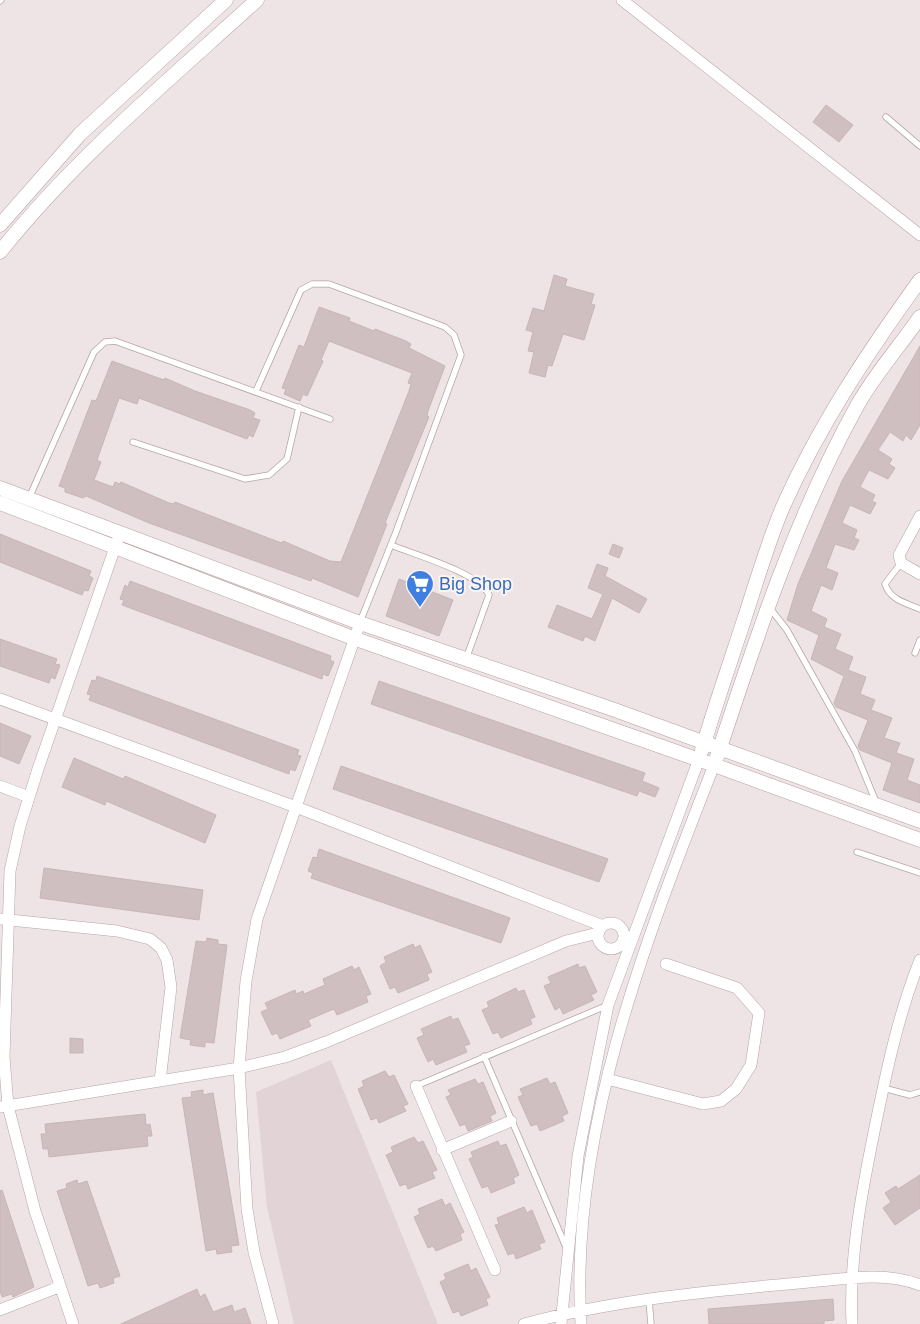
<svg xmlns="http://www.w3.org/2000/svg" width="920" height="1324" viewBox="0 0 920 1324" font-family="Arial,sans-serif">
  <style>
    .built { fill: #e2d4d6 }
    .building { fill: #cfbfc1; stroke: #c8b5b7 }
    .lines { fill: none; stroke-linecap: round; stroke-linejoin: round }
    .service-casing { stroke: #b6a6a7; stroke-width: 7 }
    .minor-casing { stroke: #b6a6a7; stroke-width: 12 }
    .tertiary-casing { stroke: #b6a6a7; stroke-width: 15 }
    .secondary-casing { stroke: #b79e9f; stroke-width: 15 }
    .service { stroke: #fff; stroke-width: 5.5 }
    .minor { stroke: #fff; stroke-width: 11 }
    .tertiary { stroke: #fff; stroke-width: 14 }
    .secondary { stroke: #fff; stroke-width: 14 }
    .labels { text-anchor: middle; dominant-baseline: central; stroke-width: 4; stroke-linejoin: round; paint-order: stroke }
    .shop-label { font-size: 18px; fill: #366cbe; stroke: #faf4f5; text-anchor: start }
  </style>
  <rect width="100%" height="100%" fill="#eee3e5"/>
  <path class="built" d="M331 1060 438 1324H294L267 1207 256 1092Z"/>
  <path class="building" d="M826 105 853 125 839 142 813 122Z
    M554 275 567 279 565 286 594 294 591 304 595 305 584 340 563 334 552 366 548 365 545 377 529 373 534 352 528 351 533 332 526 330 533 308 544 311Z
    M319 307 350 318 349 321 374 331 375 329 406 341 411 344 409 348 445 366 428 411 427 416 429 417 387 518 385 523 387 524 358 597 312 578 311 581 149 523 86 496 83 498 65 492V488L59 486 92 400 96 401 112 361 164 380 165 378 195 391 250 410 255 413 253 418 260 420 253 437 249 435 247 439 139 398 137 404 119 398 97 460 101 462 94 480 113 487 115 482 120 484 121 482 169 503 174 504 175 502 276 541 282 543 283 541 330 561 341 562 409 391 411 384 408 383 412 373 329 341 321 360 323 361 307 396 303 394 300 401 284 394 286 389 282 388 299 345 304 347Z
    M920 346V425L911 440 906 435 903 441 890 432 878 450 892 459 889 464 895 468 888 479 869 470 860 487 875 495 872 501 876 503 870 514 850 505 842 523 857 530 854 538 859 540 854 550 835 544 826 568 838 573 832 590 821 585 811 611 827 619 824 627 841 634 835 649 853 657 848 670 866 677 860 694 875 700 871 710 892 718 884 738 900 743 896 753 914 759 907 780 920 785V803L883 790 892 763 860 750 858 746 868 720 836 707 834 703 844 676 811 659 819 635 787 620 798 584 842 481Z
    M0 534 91 571 89 576 93 578 88 591 84 590 82 595 0 562Z
    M613 544 623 548 619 558 609 554Z
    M597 564 608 568 605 576 647 599 639 613 612 598 595 641 585 636 583 641 548 627 557 605 592 619 603 594 588 588Z
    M399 579 453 600 439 636 386 616Z
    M130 581 331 656 330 660 334 662 328 676 323 674 322 679 122 605 124 600 120 599 125 585 128 587Z
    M0 639 57 659 55 664 60 665 55 679 51 677 49 683 0 666Z
    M97 676 299 750 297 755 301 756 295 771 290 769 289 774 89 700 91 695 87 694 92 680 96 681Z
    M379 681 645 773 642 781 659 788 655 797 639 791 637 796 371 704Z
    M0 723 31 736 19 764 0 756Z
    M74 758 123 779 125 776 216 815 205 843 106 801 105 805 62 787Z
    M341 766 608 859 599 882 333 789Z
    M319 849 510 918 501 943 311 878 313 873 308 871 313 857 317 858Z
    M44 868 203 890 199 920 40 898Z
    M207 938 218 940V944L227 945 214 1043 205 1042V1047L190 1045 191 1040 180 1038 196 941 206 942Z
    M413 944 415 948 420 945 432 972 427 974 429 980 398 993 395 987 390 989 380 966 386 962 384 957Z
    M578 964 579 968 585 966 597 992 591 995 594 1000 563 1014 560 1007 555 1010 544 986 551 983 548 977Z
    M352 966 354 970 359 967 371 994 366 996 368 1002 337 1015 334 1009 329 1011 308 1020 311 1026 280 1039 277 1033 272 1035 261 1012 268 1009 265 1003 295 990 296 994 303 991 304 994 325 985 323 979Z
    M516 988 518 992 524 990 535 1017 530 1019 532 1024 501 1038 498 1032 493 1034 482 1010 489 1007 487 1002Z
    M451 1016 452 1020 458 1018 470 1044 464 1046 467 1052 436 1065 433 1059 428 1062 417 1038 424 1035 421 1029Z
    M70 1038 83 1039V1053H70Z
    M385 1071 389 1077 394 1075 408 1104 403 1106 406 1111 379 1123 377 1118 371 1120 358 1089 364 1086 362 1081Z
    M547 1078 550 1084 555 1082 568 1113 562 1116 564 1121 540 1131 537 1124 531 1126 518 1097 523 1095 520 1089Z
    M475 1079 478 1084 483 1082 496 1113 490 1116 492 1121 468 1131 465 1124 460 1126 446 1097 451 1095 448 1090Z
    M203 1090V1095L213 1093 239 1245 231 1246 232 1252 217 1254 216 1249 206 1251 182 1098 192 1097 191 1092Z
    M145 1114 146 1125 150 1124 152 1136H147L148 1146 49 1157 48 1149H43L41 1134H46L45 1124Z
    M414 1137 418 1143 423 1141 437 1170 432 1172 435 1178 408 1189 406 1184 400 1186 386 1155 393 1152 391 1147Z
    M498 1141 500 1146 506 1144 519 1175 513 1178 515 1183 491 1193 488 1186 482 1188 469 1159 473 1157 471 1152Z
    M920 1175V1208L895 1225 883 1208 891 1202 885 1193 896 1186 898 1189Z
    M77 1180 78 1184 87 1181 120 1276 113 1278 114 1283 100 1288 98 1283 88 1286 57 1191 67 1188 66 1184Z
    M2 1190 34 1287 13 1297 12 1294 2 1297 0 1291V1191Z
    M442 1199 445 1206 450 1203 464 1232 460 1234 462 1240 436 1251 433 1246 428 1248 414 1217 420 1214 418 1209Z
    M524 1207 527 1213 532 1210 545 1242 539 1244 541 1249 516 1259 514 1253 508 1255 495 1225 499 1224 497 1218Z
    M468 1264 471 1271 476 1268 490 1297 486 1299 488 1305 461 1316 459 1311 453 1313 440 1282 446 1279 444 1274Z
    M197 1289 200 1297 205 1294 213 1312 232 1305 234 1312 245 1308 251 1324H121Z
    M833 1299 834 1320 824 1321V1324H709L708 1309Z"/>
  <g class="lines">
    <defs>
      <path id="service" d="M0 1 1 0
        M886 117 920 146
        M256 391 301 290 312 284H329L445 327 454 335 461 355 396 532 360 622
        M133 442 245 479 269 475 287 459 299 407
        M29 498 94 352 105 342 115 341 330 419
        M391 545C415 555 478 572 489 595L466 659
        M901 563 885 584C890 600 906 603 920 609
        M769 607 787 630 855 751 876 802
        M915 653 920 640
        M857 852 920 873
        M484 1056 566 1247
        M416 1086 608 1005
        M883 1088 910 1095 920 1092
        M649 1300 651 1324"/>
      <path id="minor" d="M622 0 920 235
        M920 516 899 555 901 563 920 574
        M0 699 296 807 603 926
        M0 786 29 797
        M0 919 117 931 150 939 161 948 167 960 171 987 160 1081
        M598 936a13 13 0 1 1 26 0a13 13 0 1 1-26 0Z
        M607 1079 703 1104 721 1101 736 1089 751 1065 759 1013 737 988 666 964
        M416 1086 495 1270
        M0 1107 239 1068 285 1057 326 1042 566 941 598 933
        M442 1150 511 1121
        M0 1310 59 1287
        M73 1324 35 1211 8 1106 4 1057 10 871 20 826 38 769 120 533
        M273 1324 254 1252 247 1209 239 1068 246 981 257 919 360 623
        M524 1324C614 1300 707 1291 799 1283 838 1280 883 1270 920 1285
        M561 1324 578 1156 608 1005 699 759
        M581 1324C569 1134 646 939 714 765
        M852 1324C849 1259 861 1196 874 1132 886 1073 898 1015 920 960"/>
      <path id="tertiary" d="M0 225 80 134 226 0
        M0 252C75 158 168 81 257 0"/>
      <path id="secondary" d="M0 488 360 623 612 709 920 821
        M0 503 353 638 714 765 920 840
        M702 750C715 706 730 663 744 620 756 583 767 545 782 509 818 427 868 352 920 280
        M717 757C756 638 796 516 857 406 874 375 900 346 920 317"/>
    </defs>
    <use href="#service" class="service-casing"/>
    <use href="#minor" class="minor-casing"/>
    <use href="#tertiary" class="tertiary-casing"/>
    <use href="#secondary" class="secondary-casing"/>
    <use href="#service" class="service"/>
    <use href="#minor" class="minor"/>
    <use href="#tertiary" class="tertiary"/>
    <use href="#secondary" class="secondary"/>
  </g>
  <defs>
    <symbol id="supermarket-pin" viewBox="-11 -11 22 30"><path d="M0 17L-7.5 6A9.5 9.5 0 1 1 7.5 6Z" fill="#3f7fe0" stroke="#faf4f5"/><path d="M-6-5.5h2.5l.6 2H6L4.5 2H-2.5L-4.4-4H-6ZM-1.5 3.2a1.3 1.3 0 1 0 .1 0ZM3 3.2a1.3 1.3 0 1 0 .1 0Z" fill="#fff"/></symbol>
  </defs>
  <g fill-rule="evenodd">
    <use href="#supermarket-pin" x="404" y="568" width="32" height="43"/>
  </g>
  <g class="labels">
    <g class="shop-label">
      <text x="439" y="584">Big Shop</text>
    </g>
  </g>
</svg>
